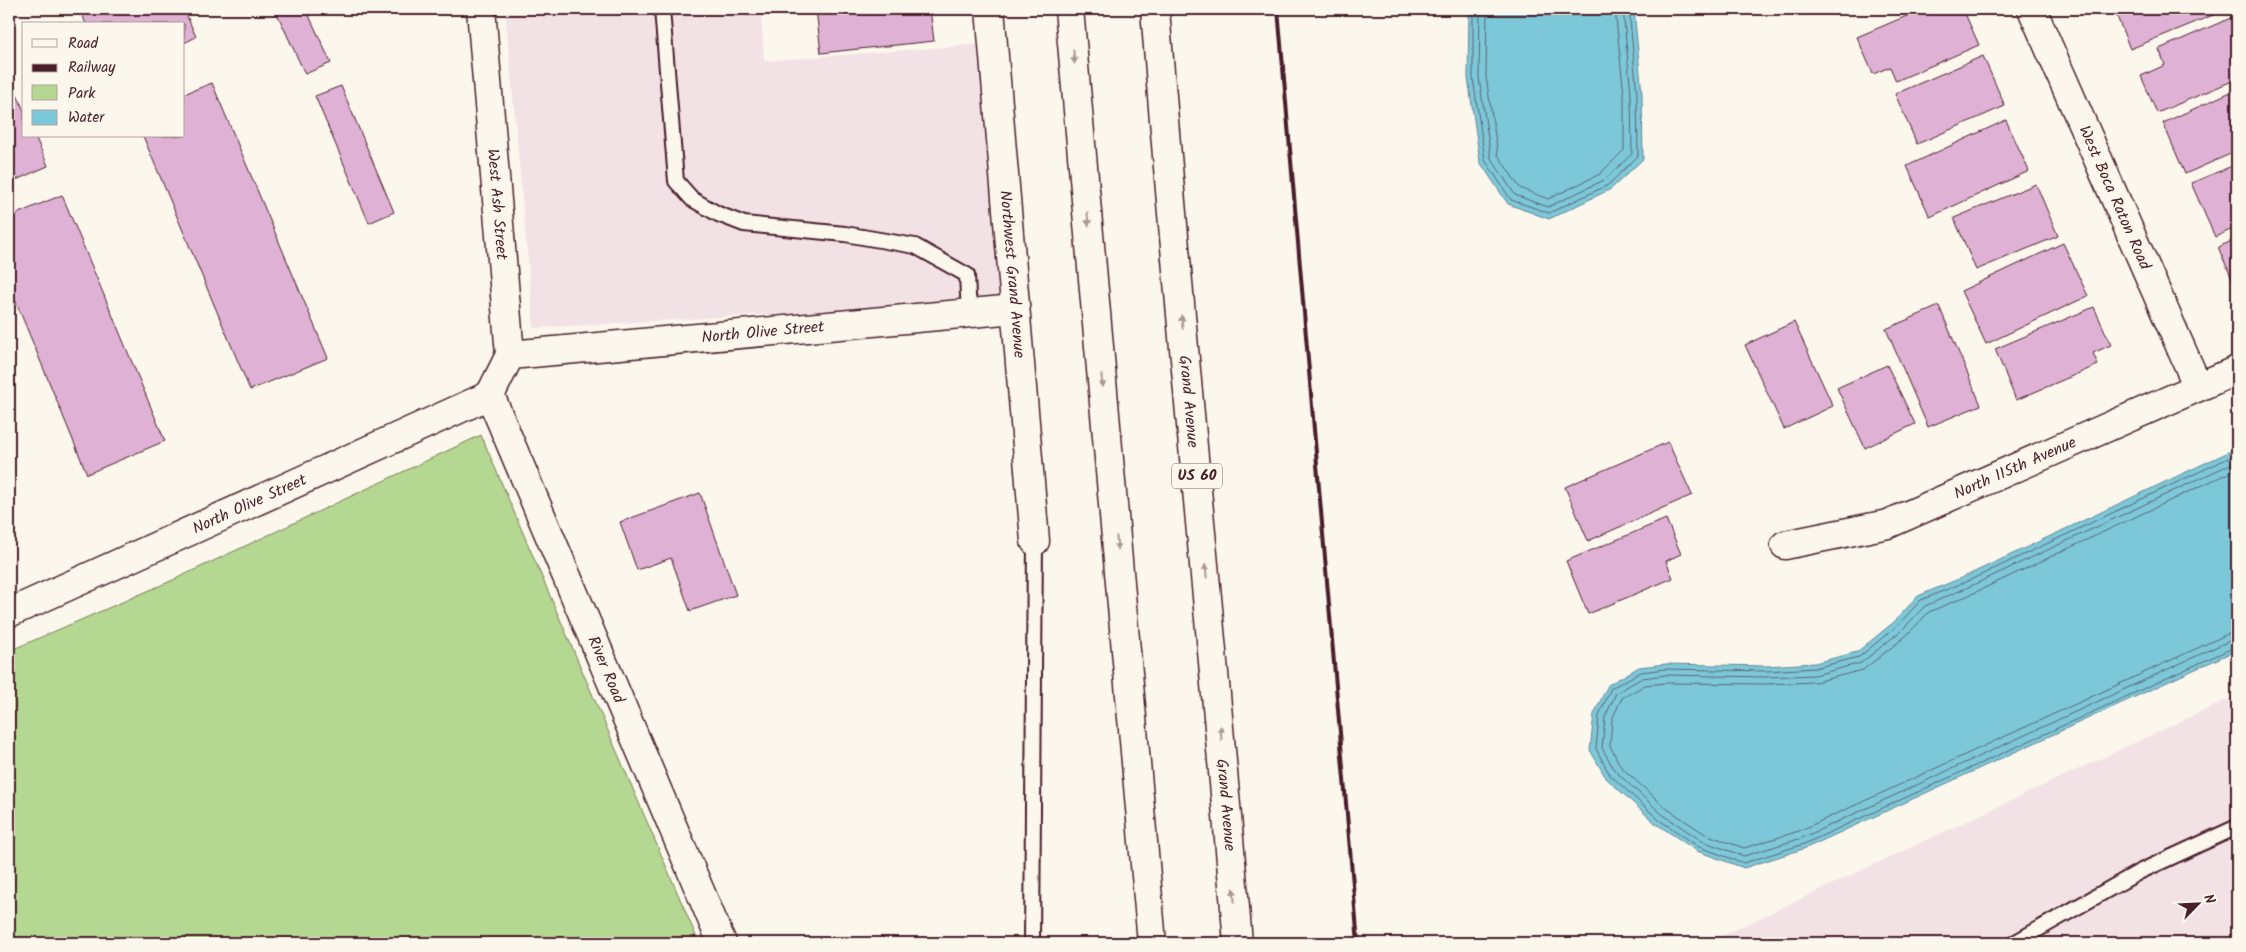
<svg xmlns="http://www.w3.org/2000/svg" width="2246" height="952" viewBox="0 0 2246 952" font-family="Kalam,sans-serif">
  <style>
    .built { fill: #f3e2e5 }
    .green { fill: #b4d791; stroke: #7f7b5e }
    .water { fill: #7bc8d9; stroke: #678493 }
    .lines { fill: none; stroke-linecap: round; stroke-linejoin: round }
    .shore { stroke: #5e6371; stroke-width: 1 }
    .building { fill: #dfb1d5; stroke: #4a1f2b }
    .service-casing { stroke: #4a1f2b; stroke-width: 18 }
    .minor-casing { stroke: #4a1f2b; stroke-width: 31 }
    .trunk-casing { stroke: #4a1f2b; stroke-width: 31 }
    .service { stroke: #fbf7ec; stroke-width: 14 }
    .minor { stroke: #fbf7ec; stroke-width: 28 }
    .trunk { stroke: #fbf7ec; stroke-width: 28 }
    .rail { stroke: #4a1f2b; stroke-width: 4 }
    .oneway { fill: #ab9695 }
    .labels { text-anchor: middle; dominant-baseline: central; stroke-width: 4; stroke-linejoin: round; paint-order: stroke }
    .shield { fill: #fbf7ec; stroke: #7f6065; stroke-width: 1 }
    .shield-label { font-size: 15px; font-weight: bold; fill: #4a1f2b }
    .street-label { font-size: 16px; fill: #4a1f2b; stroke: #fbf7ec }
  </style>
  <rect width="100%" height="100%" fill="#fbf7ec"/>
  <filter id="ink" filterUnits="userSpaceOnUse"><feTurbulence type="fractalNoise" baseFrequency=".02" numOctaves="2"/><feDisplacementMap in="SourceGraphic" scale="10" xChannelSelector="R" yChannelSelector="G"/><feConvolveMatrix kernelMatrix="1 2 1 2 8 2 1 2 1" color-interpolation-filters="sRGB"/></filter>
  <g filter="url(#ink)">
    <path class="built" d="M505 9H761L764 61 983 44 1000 301 534 328Z
      M2237 695V943H1706Z"/>
    <path class="green" d="M481 435 699 943H9V651L173 580Z"/>
    <path class="water" d="M1469 9H1634L1642 94 1643 159 1611 189 1549 219 1508 204 1480 162 1468 78Z
      M2237 448V650L1806 848 1744 868 1697 851 1655 823 1606 778 1590 750 1594 714 1608 685 1639 667 1666 664 1766 666 1815 663 1857 652 1894 622 1918 596 1968 575Z"/>
    <g class="lines">
      <path class="shore" d="M1473 9V78L1485 160 1511 200 1549 213 1608 185 1638 156 1637 94 1629 9
        M1480 9 1479 78 1491 158 1515 195 1548 207 1604 180 1632 154 1631 94 1623 9
        M1487 9 1486 77 1498 155 1520 188 1548 199 1600 174 1624 150V95L1615 9
        M2237 454 1970 580 1921 600 1897 626 1859 657 1815 668 1766 671 1666 669 1641 672 1611 688 1599 715 1596 749 1610 775 1658 819 1699 847 1744 863 1804 844 2237 646
        M2237 461 1973 585 1925 606 1902 630 1861 663 1815 675 1766 677 1666 675 1642 678 1616 693 1605 717 1602 748 1615 771 1662 814 1702 841 1744 856 1802 838 2231 640 2237 639
        M2237 469 1976 592 1929 612 1906 636 1863 670 1815 682 1766 684 1666 683 1645 685 1622 698 1612 719 1610 746 1621 767 1666 808 1705 834 1744 848 1799 831 2228 634 2237 632"/>
    </g>
    <path class="building" d="M80 9H184L196 37 184 43V24H86Z
      M275 9H306L331 63 305 74Z
      M816 9H930L934 41 821 53Z
      M1923 9H1963L1979 45 1896 81 1890 67 1873 74 1857 37Z
      M2114 9H2216L2218 13 2130 49Z
      M2233 17 2237 26V79L2157 113 2141 76 2165 65 2159 49Z
      M1983 56 2005 106 1917 144 1895 94Z
      M9 76 24 111V136H35L48 166 9 183Z
      M212 83 328 358 250 390 143 136H184V94Z
      M341 86 394 212 369 223 315 96Z
      M2237 89V151L2185 174 2163 123Z
      M2006 120 2029 171 1930 217 1907 166Z
      M2237 164V227L2215 237 2191 183Z
      M2036 184 2058 236 1976 270 1954 218Z
      M62 195 165 441 87 474 9 285V217Z
      M2237 239V290L2218 247Z
      M2063 243 2088 296 1986 344 1961 291Z
      M1939 306 1981 405 1928 427 1886 329Z
      M2094 307 2111 345 2093 353 2098 365 2016 400 1995 349Z
      M1794 322 1833 406 1784 429 1745 345Z
      M1887 365 1915 424 1865 448 1837 388Z
      M1668 442 1692 495 1588 541 1565 487Z
      M700 493 736 595 690 611 671 558 637 570 620 522Z
      M1666 519 1681 554 1666 561 1673 578 1588 614 1566 561Z"/>
    <g class="lines">
      <defs>
        <path id="service" d="M662 9 676 181 692 199 718 214 744 224 845 234 915 246 967 275 969 314
          M1032 943 1035 541
          M2014 943 2139 872 2237 827"/>
        <g id="minor">
          <path id="s1" d="M481 9 510 355 490 395"/>
          <path id="s2" d="M990 9 1035 541"/>
          <path id="s3" d="M2032 9 2198 387"/>
          <path id="s4" d="M510 355 1015 309"/>
          <path id="s5" d="M490 395 722 943"/>
          <path id="s6" d="M1785 545 1888 524 2237 370"/>
          <path id="s7" d="M9 613 490 395"/>
        </g>
        <g id="trunk">
          <path d="M1069 9 1152 943"/>
          <path id="s8" d="M1155 9C1179 321 1212 632 1238 943"/>
        </g>
      </defs>
      <use href="#service" class="service-casing"/>
      <use href="#minor" class="minor-casing"/>
      <use href="#trunk" class="trunk-casing"/>
      <use href="#service" class="service"/>
      <use href="#minor" class="minor"/>
      <use href="#trunk" class="trunk"/>
      <path class="rail" d="M1278 9 1358 943"/>
    </g>
    <defs><path id="oneway-solid" d="M-6-.8H1V-3.2L6.5 0L1 3.2V.8H-6Z" transform="scale(1.25)"/></defs>
    <g class="oneway">
      <use href="#oneway-solid" transform="translate(1074 57) rotate(85)"/>
      <use href="#oneway-solid" transform="translate(1088 219) rotate(85)"/>
      <use href="#oneway-solid" transform="translate(1182 322) rotate(-96)"/>
      <use href="#oneway-solid" transform="translate(1102 381) rotate(85)"/>
      <use href="#oneway-solid" transform="translate(1117 543) rotate(85)"/>
      <use href="#oneway-solid" transform="translate(1206 571) rotate(-96)"/>
      <use href="#oneway-solid" transform="translate(1221 733) rotate(-95)"/>
      <use href="#oneway-solid" transform="translate(1234 895) rotate(-95)"/>
    </g>
  </g>
  <g class="labels">
    <rect class="shield" x="1172" y="463.5" width="50" height="25" rx="4"/>
    <g class="shield-label">
      <text x="1197" y="476">US 60</text>
    </g>
    <g class="street-label">
      <text stroke="none"><textPath href="#s3" startOffset="206">West Boca Raton Road</textPath></text>
      <text stroke="none"><textPath href="#s1" startOffset="196">West Ash Street</textPath></text>
      <text stroke="none"><textPath href="#s2" startOffset="266">Northwest Grand Avenue</textPath></text>
      <text stroke="none"><textPath href="#s4" startOffset="254">North Olive Street</textPath></text>
      <text stroke="none"><textPath href="#s8" startOffset="394">Grand Avenue</textPath></text>
      <text stroke="none"><textPath href="#s6" startOffset="244">North 115th Avenue</textPath></text>
      <text stroke="none"><textPath href="#s7" startOffset="264">North Olive Street</textPath></text>
      <text stroke="none"><textPath href="#s5" startOffset="298">River Road</textPath></text>
      <text stroke="none"><textPath href="#s8" startOffset="799">Grand Avenue</textPath></text>
    </g>
  </g>
  <rect width="2246" height="952" fill="none" stroke="#fbf7ec" stroke-width="30"/>
  <rect x="15" y="15" width="2216" height="922" fill="none" stroke="#4a1f2b" stroke-width="2" filter="url(#ink)"/>
  <rect x="22" y="22" width="162" height="115" fill="#fbf7ec" stroke="#b4a19f"/>
  <rect x="32" y="39" width="25" height="8" fill="#fbf7ec" stroke="#b4a19f"/>
  <text x="68" y="48" font-size="15" fill="#4a1f2b">Road</text>
  <rect x="32" y="64" width="25" height="8" fill="#4a1f2b" stroke="#b4a19f"/>
  <text x="68" y="72" font-size="15" fill="#4a1f2b">Railway</text>
  <rect x="32" y="85" width="25" height="15" fill="#b4d791" stroke="#b4a19f"/>
  <text x="68" y="98" font-size="15" fill="#4a1f2b">Park</text>
  <rect x="32" y="110" width="25" height="15" fill="#7bc8d9" stroke="#b4a19f"/>
  <text x="68" y="122" font-size="15" fill="#4a1f2b">Water</text>
  <g transform="translate(2198 904) rotate(66)" stroke="#fbf7ec" stroke-width="4" paint-order="stroke">
  <path d="M0-4L9 19L0 12L-9 19Z" fill="#4a1f2b"/>
  <text y="-8" font-size="14" font-weight="bold" text-anchor="middle" fill="#4a1f2b">N</text>
  </g>
</svg>
